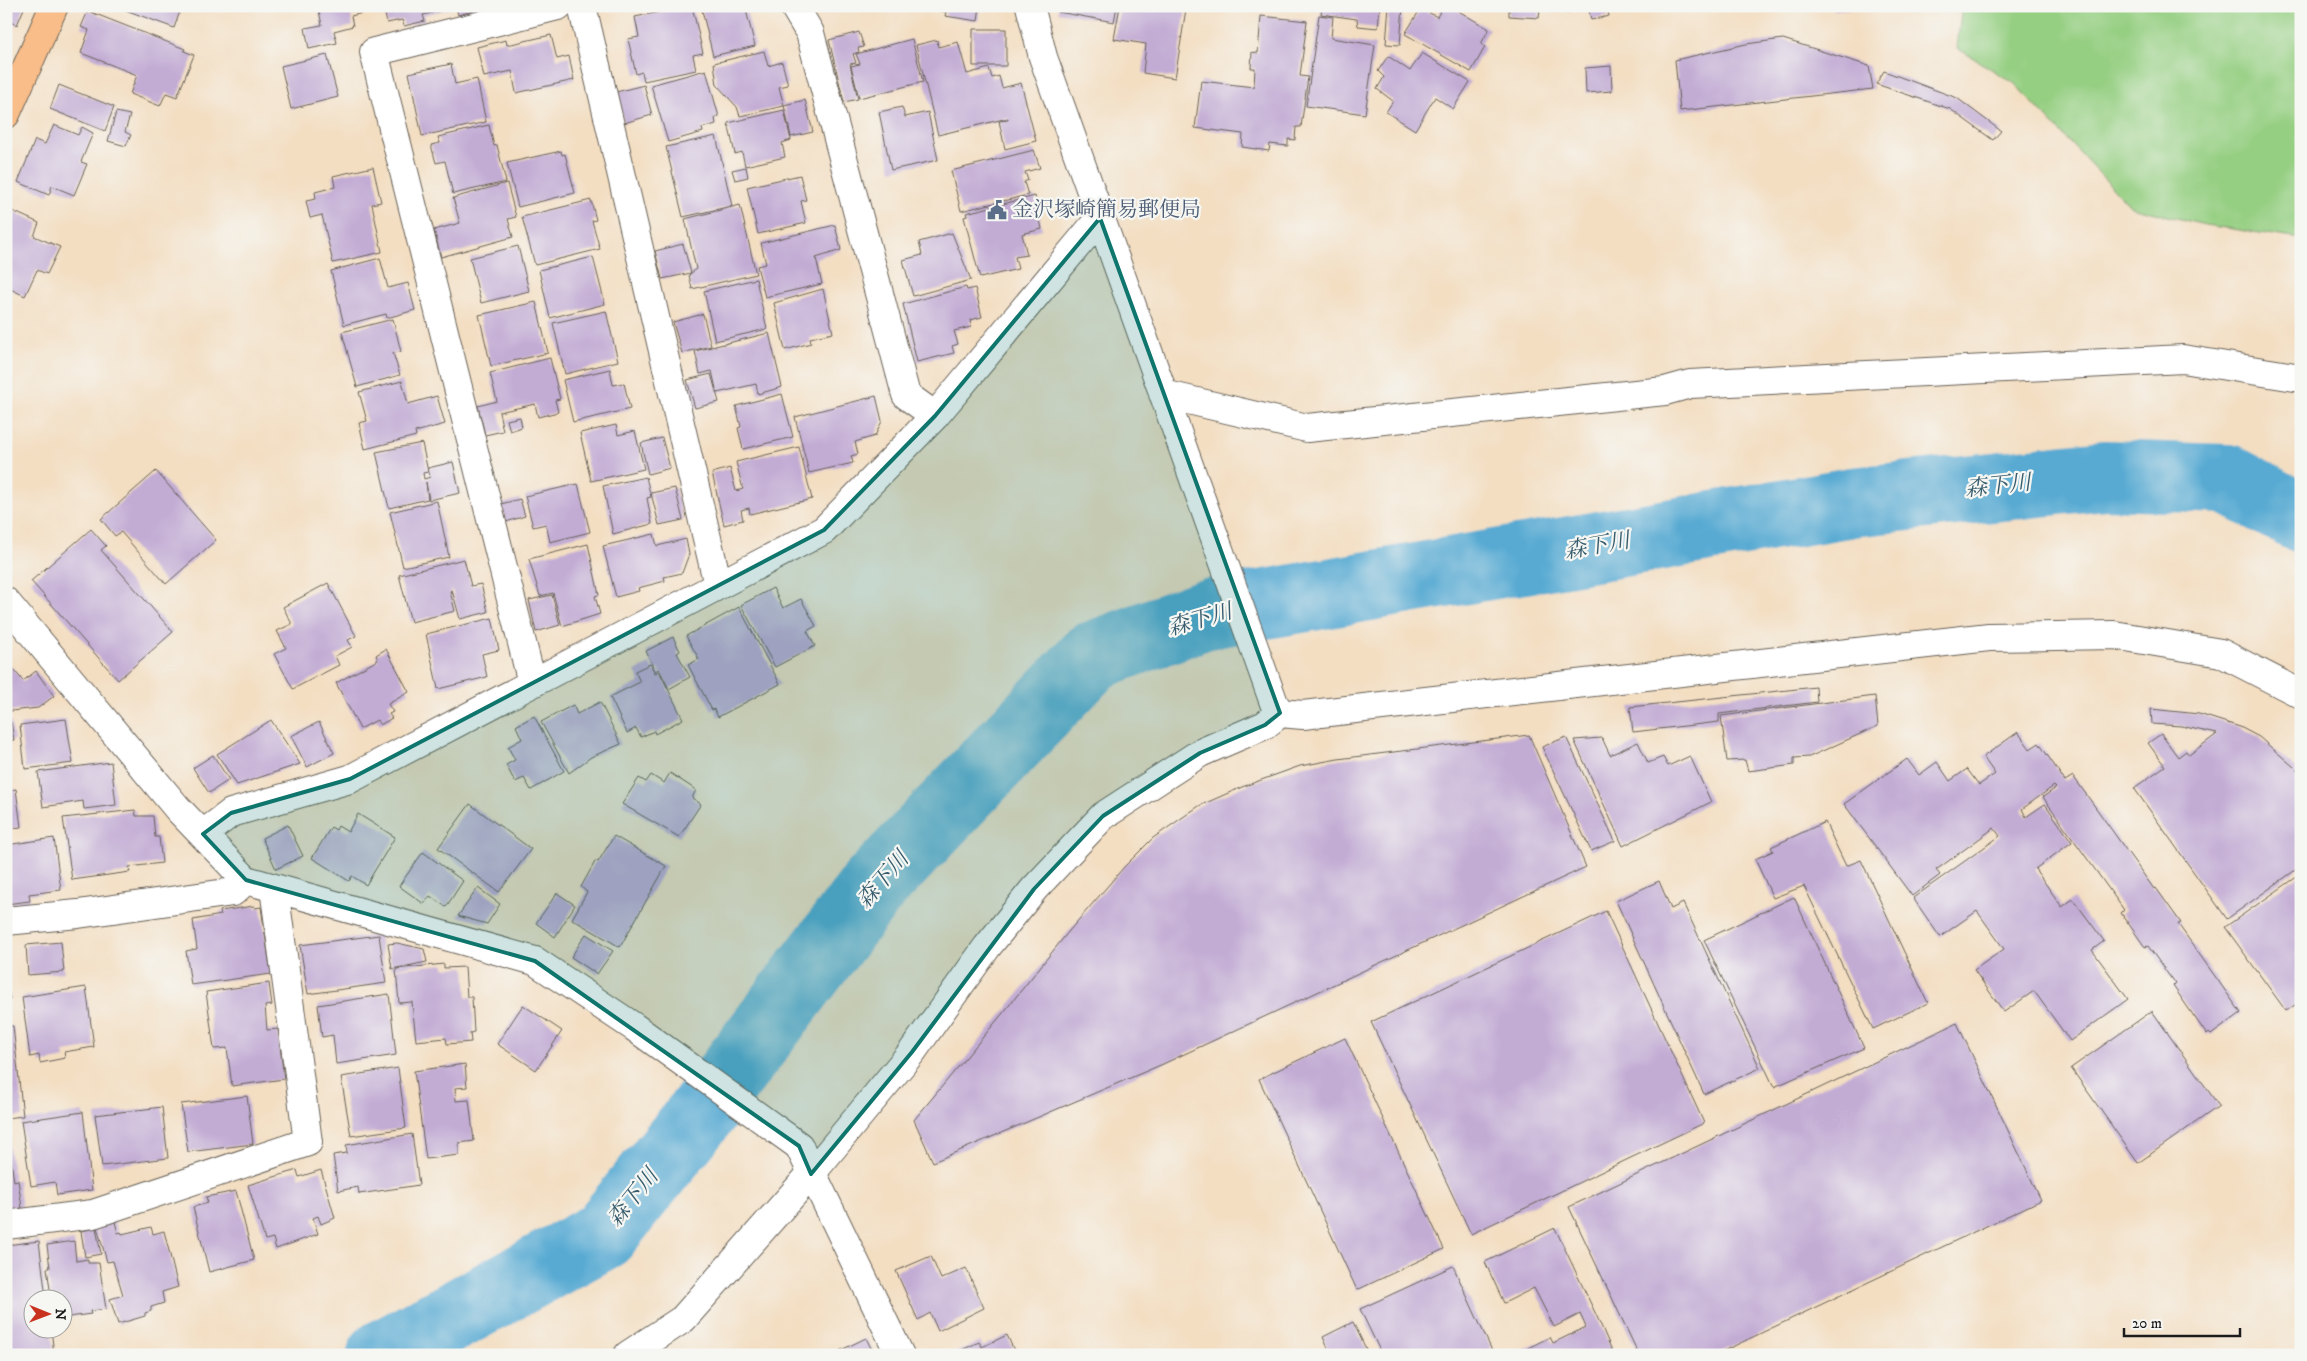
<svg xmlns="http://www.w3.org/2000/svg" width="2307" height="1361" viewBox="0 0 2307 1361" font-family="'IM FELL DW Pica','Noto Serif JP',serif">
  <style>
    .green { fill: #95cf82; stroke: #58764f }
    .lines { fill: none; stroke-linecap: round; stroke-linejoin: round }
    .river { stroke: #58aad3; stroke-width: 70 }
    .building { fill: #c2acd4 }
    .minor-casing { stroke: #676056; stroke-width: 30 }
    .highway-casing { stroke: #676056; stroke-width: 30 }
    .minor { stroke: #fff; stroke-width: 28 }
    .highway { stroke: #f8bd89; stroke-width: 28 }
    .marked { fill: #0f766e; fill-opacity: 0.2; stroke: #0f766e; stroke-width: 4; stroke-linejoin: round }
    .labels { text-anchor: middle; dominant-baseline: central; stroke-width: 4.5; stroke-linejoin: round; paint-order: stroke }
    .service-label { font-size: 21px; fill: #4e5e75; stroke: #f6f6f2; text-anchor: start }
    .water-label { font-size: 22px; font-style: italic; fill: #375c6e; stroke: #f6f6f2 }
  </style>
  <rect width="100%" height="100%" fill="#f6f6f2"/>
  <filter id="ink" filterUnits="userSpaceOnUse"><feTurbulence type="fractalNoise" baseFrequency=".02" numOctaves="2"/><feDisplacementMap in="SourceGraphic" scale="10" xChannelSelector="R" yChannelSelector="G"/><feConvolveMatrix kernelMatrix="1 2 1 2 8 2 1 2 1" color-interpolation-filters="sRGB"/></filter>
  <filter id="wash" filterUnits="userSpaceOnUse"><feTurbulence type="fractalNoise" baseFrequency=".0096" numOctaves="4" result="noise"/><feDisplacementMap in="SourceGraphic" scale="20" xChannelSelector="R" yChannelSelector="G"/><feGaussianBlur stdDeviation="1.12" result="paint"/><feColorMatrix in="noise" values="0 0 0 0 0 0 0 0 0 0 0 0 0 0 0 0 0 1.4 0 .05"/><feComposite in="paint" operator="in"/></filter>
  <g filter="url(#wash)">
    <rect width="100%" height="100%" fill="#f3dec2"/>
    <path class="green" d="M1962 6H2301V239L2205 225 2131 207 2014 83 1957 48Z"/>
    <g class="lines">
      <path class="river" d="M382 1355 603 1235 696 1120 873 887 1093 656 1203 615 1852 502 2105 475 2227 479 2301 518"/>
    </g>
    <g id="blocks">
      <path class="building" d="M6 6H25L17 25 6 20Z
        M115 6H182L174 28Z
        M328 6H362L363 13 351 16 353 26 334 31 337 43 309 49 305 28 322 25 319 11 329 9Z
        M383 6H455L456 7 423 15 425 21 404 26 402 20 387 23Z
        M456 6H487V7L458 15Z
        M679 6H692L703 53 693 55 696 70 644 81 642 72 636 74 628 39 639 37 635 17 679 8Z
        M701 6H745L755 46 713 56Z
        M919 6H980L978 21 945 16 946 12Z
        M1059 6H1117L1114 22 1058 12Z
        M1120 6H1171L1186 9 1175 78 1143 73 1146 44 1114 39Z
        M1322 6H1380L1378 28 1358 26 1357 19 1321 14Z
        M1389 6H1403L1400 45 1386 44Z
        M1443 6H1450L1489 29 1481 44 1485 47 1471 72 1405 34 1421 8 1437 17Z
        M1509 6H1571V11L1540 10 1539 18 1509 16Z
        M1607 6 1609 16 1591 20 1589 10Z
        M1833 6H1860V8L1834 10Z
        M88 11 185 49 184 51 194 55 177 97 166 93 160 106 130 94 137 75 81 53 89 30 81 27Z
        M1319 15 1333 17 1331 38 1375 45 1365 114 1306 106Z
        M1261 16 1307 21 1300 76 1308 77 1301 127H1296L1295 140 1288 139V146L1270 144 1269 151 1242 147 1243 134 1195 128 1201 81 1254 87 1255 68H1251L1252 52 1258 53Z
        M973 29H1006V66H973Z
        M859 32 864 47 858 48 859 52 853 54 856 63 850 64 858 99 844 102 829 40Z
        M551 35 557 59 569 56 574 80 516 93 512 71 484 77 477 47 506 40 507 45Z
        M912 39 923 82 859 98 851 66 860 64 856 54Z
        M1783 39 1869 66 1873 89 1680 111 1675 60 1746 44Z
        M937 40 938 47 958 42 967 74 989 68 992 78 999 76 1002 88 1021 83 1036 141 1005 149 999 121 1008 120V118L938 135 916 45Z
        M764 51 768 66 782 62 788 85 779 87 784 106 740 116 737 107 717 85 714 63Z
        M1422 53 1470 82 1453 109 1435 97 1415 130 1386 112 1393 101 1377 89 1384 77 1378 71 1388 56 1410 71Z
        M327 55 338 97 291 109 281 66Z
        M451 64 455 84 477 79 486 122 422 136 409 73Z
        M1611 66 1612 91 1586 93 1585 68Z
        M706 70 719 117 715 118 716 124 702 128 703 132 668 142 651 85Z
        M1884 71 1957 98 2001 131 1993 140 1950 109 1876 84Z
        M59 85 114 107 105 131 50 109Z
        M644 85 652 115 624 123 616 92Z
        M805 100 813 132 791 137 784 105Z
        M902 107 905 117 928 112 938 160 891 170 879 112Z
        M784 110 791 140 782 143 785 157 745 166 742 152 735 154 728 123Z
        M116 112 130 115 125 132 131 135 126 146 108 141Z
        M54 125 78 135 82 127 93 133 81 162 87 164 74 195 52 186 49 195 18 182 35 140 45 144Z
        M489 125 494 146 497 145 506 182 453 194 445 161 436 163 431 145 440 143 438 137Z
        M716 136 732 206 683 217 666 147Z
        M1034 150 1040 168 1025 172 1028 180 1024 182 1028 195 961 211 951 171Z
        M561 151 562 155 565 154 575 193 518 207 507 163Z
        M373 167 381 202 372 204 382 252 333 263 322 215 310 218 306 201 316 199 315 192 335 187 333 176Z
        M746 167 748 177 735 180 732 170Z
        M800 175 806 200 801 201 806 223 758 234 747 187Z
        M507 183 516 217 508 219 513 237 441 257 434 230 460 223 453 198Z
        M1035 196 1042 229 1022 234 1027 255 1015 257 1018 269 980 278 964 217 967 216 966 213Z
        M591 200 596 220 592 221 600 249 535 265 522 217Z
        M740 205 756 274 692 289 689 275 696 269 685 219Z
        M6 208 39 223 34 236 60 247 47 274 37 270 25 296 6 287Z
        M835 225 841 250 816 258 822 284 765 297 757 266 766 264 761 243Z
        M952 233 971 280 913 296 903 260 922 255 919 242Z
        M683 244 691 273 662 279 655 251Z
        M518 246 529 291 481 303 470 258Z
        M593 257 605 304 550 318 539 270Z
        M380 258 388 288 408 283 415 310 387 318 386 314 344 325 331 271Z
        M756 279 767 329 715 341 704 291Z
        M966 287 967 290 975 288 982 317 970 320 971 327 954 331 958 344 952 346 954 353 917 362 903 304Z
        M823 289 833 333 810 338 811 343 785 350 774 303Z
        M536 302 548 353 491 366 479 315Z
        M606 311 618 361 565 374 553 323Z
        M703 314 711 346 682 353 673 322Z
        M393 319 401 352 393 353 400 375 357 387 342 332Z
        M769 333 782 387 758 394 756 384 717 393 712 371 700 374 695 351Z
        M550 358 560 399 555 400 558 412 538 417 535 404 499 412 503 431 485 435 478 406 497 401 490 373Z
        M610 369 613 385 624 383 630 409 573 422 563 380Z
        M711 374 719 402 695 408 687 380Z
        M402 381 408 404 437 396 445 424 415 432 416 436 365 449 359 423 367 421 359 392Z
        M782 394 793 437 743 449 738 428 741 427 736 406Z
        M876 396 882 421 875 436 855 442 858 454 851 456 853 463 809 473 795 417Z
        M520 417 522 427 510 431 507 420Z
        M616 425 618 435 635 431 644 469 591 481 580 433Z
        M662 438 670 468 648 474 641 443Z
        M422 443 428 472 423 473 424 479 430 477 428 468 453 462 460 493 429 500 426 482 428 499 389 508 376 452Z
        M799 447 812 499 750 514 749 508 741 510 743 520 724 525 712 473 730 468 736 491 743 489 736 462Z
        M156 471 216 540 166 584 121 532 115 536 101 519Z
        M646 477 651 497 647 498 652 524 613 534 603 486Z
        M578 484 590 532 550 542 546 524 533 527 525 496Z
        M675 488 683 520 659 525 651 493Z
        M520 499 525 516 506 522 501 504Z
        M437 501 449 557 403 567 390 512Z
        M91 529 106 546 101 550 173 632 118 680 31 581Z
        M654 534 657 546 686 539 689 554 682 573 664 577 665 581 638 588 639 591 616 597 603 546Z
        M588 544 599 595 595 596 600 614 562 626 553 593 540 596 529 559Z
        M464 559 471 586 481 584 488 612 460 619 452 590 450 591 455 611 411 622 399 575Z
        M328 583 356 636 348 640 352 647 335 656 339 665 293 689 274 654 286 648 277 631 292 624 283 607Z
        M773 588 783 608 801 599 816 626 807 631 815 646 775 667 741 605Z
        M552 595 560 625 536 632 529 600Z
        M739 607 780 684 718 717 714 709 712 710 688 665 699 659 686 636Z
        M492 618 499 650 482 654 487 677 438 689 426 634Z
        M673 637 680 651 677 653 690 677 669 689 659 669 655 671 646 651Z
        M386 649 409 692 388 704 393 712 389 714 392 718 380 725 377 720 360 729 336 683 378 660 376 655Z
        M6 660 23 681 36 671 54 696 38 708 11 711 6 705Z
        M650 664 655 673 659 671 683 719 655 734 654 731 641 737 636 728 627 733 610 697 640 682 635 671Z
        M1816 687 1817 702 1719 714V722L1633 732 1630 707Z
        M1875 696 1878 726 1809 757 1794 758V765L1748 771 1745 760 1727 761 1721 716Z
        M600 702 621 744 591 757 569 773 541 722 573 705 577 714Z
        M2151 709 2199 714 2240 727 2259 737 2301 773V866L2227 919 2134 788 2165 766 2148 743 2161 734 2178 757 2186 751 2189 755 2217 734 2181 726 2152 724Z
        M534 716 564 771 531 790 524 778 515 782 506 765 515 760 508 747 522 739 516 726Z
        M66 719 73 763 25 769 20 725Z
        M271 720 300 764 237 785 217 754Z
        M11 722 14 740 6 741V723Z
        M319 722 334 753 307 767 291 736Z
        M2018 732 2030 749 2039 743 2065 781 2073 776 2154 889 2156 888 2181 923 2178 924 2241 1013 2211 1035 2209 1033 2207 1035 2173 986 2175 984 2148 946 2145 947 2121 913 2124 910 2043 797 2056 788 2054 786 2022 809 2026 817 2045 804 2072 842 2035 869 2062 907 2073 899 2104 941 2092 950 2128 999 2070 1041 2034 991 2004 1012 1974 970 2004 949 1977 911 1940 937 1913 898 2000 836 1994 828 1936 870 1940 875 1912 896 1844 804 1907 759 1919 775 1937 762 1950 781 1967 769 1979 785 1995 774 1983 757Z
        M1529 735 1586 867 1163 1064 933 1162 914 1120 1003 1013 1069 931 1124 867 1153 838 1199 806 1242 787 1300 766 1338 759Z
        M1566 737 1615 841 1591 851 1542 747Z
        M1602 738 1610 755 1638 742 1648 763 1663 757 1668 766 1690 756 1711 802 1623 846 1574 740Z
        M213 755 229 780 209 793 193 768Z
        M111 762 116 805 84 809 83 801 43 807 38 772Z
        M670 773 696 790 692 798 701 804 679 837 622 804 639 778 646 782 651 775 664 783Z
        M16 789 21 827 6 829V791Z
        M470 804 531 849 499 892 438 848Z
        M135 810 136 816H153L155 837H159L162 863 129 867 130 872 72 880 63 818Z
        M358 814 395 837 366 885 352 876 349 881 312 858 331 827 336 830 338 826 348 832Z
        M1825 822 1846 866 1861 860 1928 1003 1873 1029 1804 886 1773 898 1755 859 1773 851 1771 847Z
        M288 825 303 856 276 869 262 838Z
        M614 836 666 866 620 947 572 919 587 892 581 887 596 860 598 862Z
        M54 838 61 890 29 894 30 901 6 904V845Z
        M423 852 463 881 446 907 430 896 424 904 399 886Z
        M2301 874V1001L2286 1011 2225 927Z
        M1659 881 1671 909 1683 903 1760 1068 1704 1094 1616 901Z
        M478 888 500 904 487 924 458 916Z
        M557 893 575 905 555 937 536 923Z
        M1794 897 1864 1048 1774 1087 1704 940Z
        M254 906 255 908 261 907 271 974 191 985 186 951 197 949 193 920 221 915 220 911Z
        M1606 911 1704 1123 1471 1234 1371 1022Z
        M586 934 613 951 597 974 571 957Z
        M379 935 386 983 308 994 300 945Z
        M61 942 64 972 28 975 26 945Z
        M397 943 424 949 427 962 392 969 388 944Z
        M444 964V968L465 967 467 997H472L474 1032 470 1033 471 1042 447 1044 446 1038 416 1041 412 1002 399 1003 396 969Z
        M6 981 10 999H6Z
        M269 983 272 1005 265 1006 267 1030 278 1029 284 1079 232 1086 227 1048 214 1049 206 992Z
        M86 987 94 1047 64 1052 65 1058 40 1063 39 1055 30 1057 22 997Z
        M389 994 396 1055 336 1064 333 1035 322 1037 318 1005Z
        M523 1005 562 1031 536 1070 497 1044Z
        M2152 1011 2219 1106 2138 1163 2071 1068Z
        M1957 1023 2041 1200 1715 1355H1639L1569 1207Z
        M6 1026H13L23 1116 6 1118Z
        M1345 1038 1444 1249 1357 1290 1259 1079Z
        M465 1064 467 1087 455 1088 456 1101 469 1100 474 1141 459 1143V1155L426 1159 414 1071Z
        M398 1068 406 1128 351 1136 341 1077Z
        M247 1096 253 1144 188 1152 181 1104Z
        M162 1107 168 1158 102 1166 95 1115Z
        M83 1112 92 1190 57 1195 55 1182 31 1186 21 1121Z
        M6 1127 14 1181 18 1180 22 1208 6 1210Z
        M412 1134 419 1185 359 1194 358 1187 338 1191 333 1155 347 1153 346 1145Z
        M297 1170 299 1177 321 1170 335 1218 321 1224 318 1216 313 1218 318 1234 276 1249 273 1238 265 1240 248 1185Z
        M236 1191 254 1260 209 1272 193 1207 208 1203 206 1197Z
        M115 1222 118 1233 121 1232 122 1234 151 1227 153 1234 164 1231 178 1287 162 1292 164 1303 151 1307V1311L145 1313V1316L118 1324 110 1299 123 1295 113 1261 107 1262 97 1227Z
        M96 1228 101 1254 85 1257 81 1231Z
        M1555 1228 1599 1321 1614 1355H1522L1520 1352 1550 1337 1553 1343 1586 1327 1580 1314 1554 1327 1534 1288 1504 1303 1485 1262Z
        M39 1241 46 1298H32V1328H51L54 1355H10L6 1327V1285H9L6 1245Z
        M74 1241 76 1261 88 1259V1263H99L106 1309 90 1311 91 1314 62 1318V1298L51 1296 47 1268H50L47 1245Z
        M931 1256 941 1279 966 1268 984 1308 938 1331 930 1313 918 1320 896 1271Z
        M1453 1266 1494 1355H1382L1360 1309Z
        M1353 1322 1369 1355H1331L1323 1337Z
        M1007 1335 1016 1355H951L979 1342 982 1347Z
        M866 1338 874 1354 836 1355 835 1353Z"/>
    </g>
  </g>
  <g filter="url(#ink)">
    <use href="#blocks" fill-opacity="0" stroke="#676056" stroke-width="1"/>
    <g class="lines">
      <defs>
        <path id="minor" d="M582 6 718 585
          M794 6 810 33 906 395 935 416
          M1030 6 1043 57 1274 703 1280 713 1303 715 1989 637 2114 635 2221 653 2301 694
          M1163 394 1307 428 1665 391 1690 384 2183 359 2301 378
          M6 602 178 809 246 880 535 961 634 1027 799 1146 900 1355
          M532 683 374 52 558 6
          M203 834 231 813 350 779 824 530 935 416 1100 218
          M6 921 78 914 233 892 246 880
          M6 1225 93 1214 308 1142 274 888
          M628 1355 683 1319 811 1174 912 1052 987 947 1034 889 1103 816 1200 753 1265 725 1280 713"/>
        <path id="highway" d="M6 114 54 6"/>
      </defs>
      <use href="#minor" class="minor-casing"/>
      <use href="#highway" class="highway-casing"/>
      <use href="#minor" class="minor"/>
      <use href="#highway" class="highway"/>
    </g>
  </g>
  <path class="marked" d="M1100 218 1280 713 1265 725 1200 753 1103 816 1034 889 912 1052 811 1174 799 1146 535 961 246 880 203 834 231 813 350 779 824 530 935 416Z"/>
  <defs>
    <symbol id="civic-bare" viewBox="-9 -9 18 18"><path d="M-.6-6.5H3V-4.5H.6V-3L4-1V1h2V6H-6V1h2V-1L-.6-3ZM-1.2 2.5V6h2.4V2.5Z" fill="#5c6f8a" stroke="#f6f6f2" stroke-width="2.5" paint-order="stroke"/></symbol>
  </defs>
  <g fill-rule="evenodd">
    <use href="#civic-bare" x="983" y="196" width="28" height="28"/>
  </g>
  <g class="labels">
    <g class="service-label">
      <text x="1012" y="210">金沢塚崎簡易郵便局</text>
    </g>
    <g class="water-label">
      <text transform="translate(1998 486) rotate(-6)">森下川</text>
      <text transform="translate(1597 546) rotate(-10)">森下川</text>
      <text transform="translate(1200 620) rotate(-16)">森下川</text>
      <text transform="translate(883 880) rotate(-49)">森下川</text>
      <text transform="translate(633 1198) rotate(-51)">森下川</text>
    </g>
  </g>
  <rect width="2307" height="1361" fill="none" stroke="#f6f6f2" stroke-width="25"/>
  <g transform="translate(48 1314) rotate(91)"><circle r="24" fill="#f6f6f2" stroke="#9f9f9c"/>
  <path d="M0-4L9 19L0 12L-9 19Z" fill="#c8321e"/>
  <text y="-8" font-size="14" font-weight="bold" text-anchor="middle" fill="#1c1c1c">N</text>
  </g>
  <path d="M2124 1328v8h116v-8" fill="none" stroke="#1c1c1c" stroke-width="2.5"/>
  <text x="2132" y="1328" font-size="15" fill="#1c1c1c" stroke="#f6f6f2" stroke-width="4" paint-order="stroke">20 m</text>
</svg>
